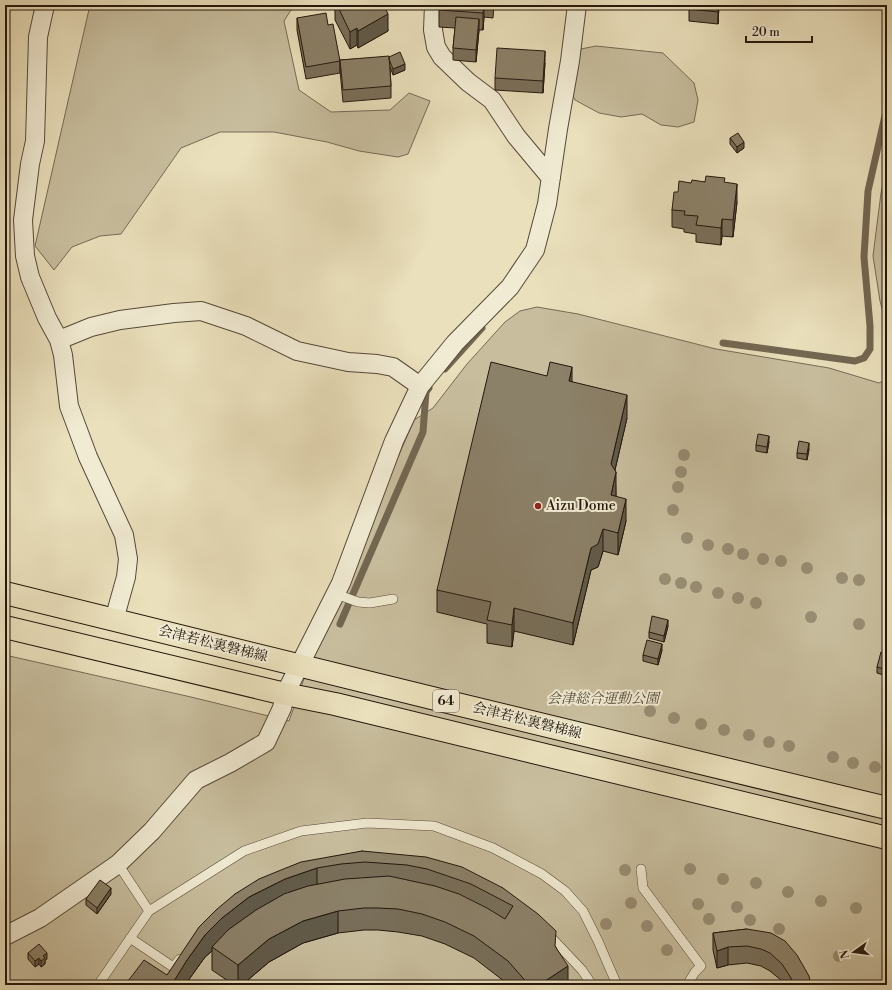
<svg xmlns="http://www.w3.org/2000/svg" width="892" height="990" viewBox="0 0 892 990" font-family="'Libre Bodoni','Noto Serif JP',serif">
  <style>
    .green { fill: #c8be9e; stroke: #766a56 }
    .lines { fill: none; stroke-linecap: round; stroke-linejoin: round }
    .stream { stroke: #736752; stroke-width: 7 }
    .lane-casing { stroke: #564939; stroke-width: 10 }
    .street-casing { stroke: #564939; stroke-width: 20 }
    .primary-casing { stroke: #24170d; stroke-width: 24 }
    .lane { stroke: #f1ebd3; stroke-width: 9 }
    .street { stroke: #f1ebd3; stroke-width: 18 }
    .primary { stroke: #eae0bc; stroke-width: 22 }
    .tree { fill: #988d73 }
    .wall { fill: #786e59; stroke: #24170d }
    .shaded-wall { fill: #615a49; stroke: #24170d }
    .building { fill: #8b8068; stroke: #24170d }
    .poi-dot { fill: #8f2418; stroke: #f1ebd3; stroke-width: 1.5 }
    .labels { text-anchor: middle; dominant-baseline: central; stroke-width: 4; stroke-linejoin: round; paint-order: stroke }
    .shield { fill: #f1ebd3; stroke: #625748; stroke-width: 1 }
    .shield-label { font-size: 13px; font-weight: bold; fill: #24170d }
    .poi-label { font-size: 14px; fill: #24170d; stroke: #f1ebd3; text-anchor: start }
    .street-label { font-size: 14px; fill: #24170d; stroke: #f1ebd3 }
    .park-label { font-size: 14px; font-style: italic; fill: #554938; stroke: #f1ebd3 }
  </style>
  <rect width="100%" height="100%" fill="#eae0bc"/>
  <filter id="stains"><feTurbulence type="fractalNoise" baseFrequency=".005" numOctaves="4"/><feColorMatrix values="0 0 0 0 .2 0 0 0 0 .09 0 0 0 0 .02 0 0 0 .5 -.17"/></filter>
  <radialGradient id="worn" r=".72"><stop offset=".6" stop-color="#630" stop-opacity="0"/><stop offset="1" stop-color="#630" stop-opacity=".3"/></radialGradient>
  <path class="green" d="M90 5H292L291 10 284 21 299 90 331 112 390 110 409 93 430 101 408 154 398 157 359 151 327 142 274 132H220L181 148 121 234 100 236 72 247 54 270 35 246Z
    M596 46 663 53 694 83 698 100 694 122 678 127 661 125 642 114 621 117 599 113 575 100 571 91 574 69 581 49Z
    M887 165V327L880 301 873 256 881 193Z
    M537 307 578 314 716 349 829 368 879 383 887 379V985H5V655L191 697 289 721 322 628 346 578 414 420 433 408 467 364 505 322 520 311Z"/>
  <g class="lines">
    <path class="stream" d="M723 343 855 361 864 358 870 349V326L864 257 868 191 887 107
      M445 369 482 328
      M340 624 423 432 426 392 429 388"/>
    <defs>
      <path id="lane" d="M336 594 358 602 370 603 393 599
        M118 864 149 911
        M641 869 643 888 701 966 695 972 687 985
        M548 934 582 970 592 985
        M130 938 173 967 180 959
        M98 985 149 911 244 851 301 831 367 823 434 826 493 848 542 874 565 891 583 911 598 941 617 985"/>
      <path id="street" d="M45 5 38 37 35 141 30 164 23 220 25 256 30 277 47 318 59 340 63 355 69 406 88 457 124 535 128 559 126 577 114 620
        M434 5 433 30 436 47 442 57 468 82 492 100 516 136 551 178
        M59 340 91 327 120 320 174 313 201 311 246 326 297 351 348 362 377 364 393 367 420 386
        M5 936 40 918 118 864 152 831 196 780 230 763 266 742 282 708 285 694 341 583 394 441 420 386 455 343 510 287 535 250 547 204 558 129 570 61 577 5"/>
      <path id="primary" d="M5 593 440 700 887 808
        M5 627 285 694 335 704 887 838"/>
    </defs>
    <use href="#lane" class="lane-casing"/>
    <use href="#street" class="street-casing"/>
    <use href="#primary" class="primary-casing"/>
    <use href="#lane" class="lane"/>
    <use href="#street" class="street"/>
    <use href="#primary" class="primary"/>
  </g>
  <g class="tree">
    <circle cx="684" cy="455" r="6"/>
    <circle cx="681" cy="472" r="6"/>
    <circle cx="678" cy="487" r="6"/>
    <circle cx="673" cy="510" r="6"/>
    <circle cx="687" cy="538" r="6"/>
    <circle cx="708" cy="545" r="6"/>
    <circle cx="728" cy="549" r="6"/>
    <circle cx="743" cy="554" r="6"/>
    <circle cx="763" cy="559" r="6"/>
    <circle cx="781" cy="561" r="6"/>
    <circle cx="807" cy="568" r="6"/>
    <circle cx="842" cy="578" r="6"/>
    <circle cx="665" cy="579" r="6"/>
    <circle cx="859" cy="580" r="6"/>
    <circle cx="681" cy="583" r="6"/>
    <circle cx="696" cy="587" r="6"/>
    <circle cx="718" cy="593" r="6"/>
    <circle cx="738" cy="598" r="6"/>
    <circle cx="756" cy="603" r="6"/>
    <circle cx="811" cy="617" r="6"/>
    <circle cx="859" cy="624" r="6"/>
    <circle cx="650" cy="711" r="6"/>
    <circle cx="674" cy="718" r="6"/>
    <circle cx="701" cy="724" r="6"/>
    <circle cx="724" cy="730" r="6"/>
    <circle cx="749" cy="735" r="6"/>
    <circle cx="769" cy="742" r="6"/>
    <circle cx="789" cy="746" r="6"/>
    <circle cx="833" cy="757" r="6"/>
    <circle cx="853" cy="763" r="6"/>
    <circle cx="875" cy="767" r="6"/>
    <circle cx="690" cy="869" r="6"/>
    <circle cx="625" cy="870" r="6"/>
    <circle cx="723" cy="879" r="6"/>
    <circle cx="756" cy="883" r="6"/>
    <circle cx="788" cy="892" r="6"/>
    <circle cx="821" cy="901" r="6"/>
    <circle cx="631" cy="903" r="6"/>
    <circle cx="698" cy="904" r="6"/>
    <circle cx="737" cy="907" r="6"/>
    <circle cx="856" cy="908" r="6"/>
    <circle cx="709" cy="919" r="6"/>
    <circle cx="750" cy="920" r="6"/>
    <circle cx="606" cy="924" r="6"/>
    <circle cx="647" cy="926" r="6"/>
    <circle cx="779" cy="929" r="6"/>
    <circle cx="667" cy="950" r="6"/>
    <circle cx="839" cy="956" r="6"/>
  </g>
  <path class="wall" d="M332 5H384L388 31 358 48 357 45 350 49 335 20V11Z
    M439 5H494L493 18 484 17 483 30H479L476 62 453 60V48L455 28 439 27Z
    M689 5H719L718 24 689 21Z
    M297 18 328 25 340 61V73L306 79 297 30Z
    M389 57 405 70 393 75 390 67 391 86V98L343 102 340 71V60Z
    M545 63 543 93 495 90V78Z
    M730 138 744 148 737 153 730 144Z
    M705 182 725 183 737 202 733 237 722 236 721 245 696 242V234L684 232V229L672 227V210L678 192 691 183Z
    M572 382 627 418 615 470 616 496 626 521 618 555 603 551 598 567 591 570 573 645 514 631 512 647 487 643V624L437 612V590Z
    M769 442 767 453 756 451V445Z
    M809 449 807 460 797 458V453Z
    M668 626 664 642 649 638V632Z
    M887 629V651L883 650V644Z
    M662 650 658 665 643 661V655Z
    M887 653V676L877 673V667Z
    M362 851 503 888 556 947 568 985H509L474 958 445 944 422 936 398 932 378 930H364L338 933 303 943 269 962 242 985H234L212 970V951L205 957 185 985H125L167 975 235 894Z
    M111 894 97 914 86 905V899Z
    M747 929 811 985H784L782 981 770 971 761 966 747 963 728 965 717 968 713 950V933Z
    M28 953 47 959 45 960V964L41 967 39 964 35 967 28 959Z"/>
  <path class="shaded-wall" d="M484 5V17L483 30V13Z
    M718 5H719L718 24Z
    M388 14V31L358 48V31Z
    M479 19V31L476 62V50Z
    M357 28V45L350 49V32Z
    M545 51V63L543 93V81Z
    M405 64V70L393 75V69Z
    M744 142V148L737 153V147Z
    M737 184V202L733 237V220Z
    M722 219V236L721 245V228Z
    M572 367V389L569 381Z
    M627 395V418L611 487V464Z
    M769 436V442L767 453V447Z
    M809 443V449L807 460V454Z
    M616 472V495L611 518V495Z
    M626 499V521L618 555V533Z
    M603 529V551L598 567 591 570 573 645V623L591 548Z
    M514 608V631L512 647V625Z
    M668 620V626L664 642V636Z
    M662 644V650L658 665V659Z
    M317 868V891L212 947V951L205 957 185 985H173L174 981 187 960 205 935 222 918 249 897 285 879Z
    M111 888V894L97 914V908Z
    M338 911V933L303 943 269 962 242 985H238V965L269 939 303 921Z
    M728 947V965L717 968V951Z
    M47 953V959L45 960V964L41 967V961L43 956Z
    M39 958V964L35 967V961Z
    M568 966V985H539Z"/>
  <path class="building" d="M337 5H384L388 14 358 31 357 28 350 32Z
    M439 5H484L483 13 439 10Z
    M689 5H718V12L689 9Z
    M326 13 328 25 333 24 340 61 306 67 297 18Z
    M456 17 479 19 476 50 453 48Z
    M497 48 545 51 543 81 495 78Z
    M400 52 405 64 393 69 389 59V57Z
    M389 56 391 86 343 90 340 60Z
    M738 133 744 142 737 147 730 138Z
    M706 176 725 178 724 182 737 184 733 220 722 219 721 228 696 225 698 216 684 215 685 211 672 210 674 192H678L679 181 691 183 692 180 705 182Z
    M491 362 547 376 550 362 572 367 569 381 627 395 611 464 616 472 611 495 626 499 618 533 603 529 598 544 591 548 573 623 514 608 512 625 487 620 491 602 437 590Z
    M758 434 769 436 767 447 756 445Z
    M799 441 809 443 807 454 797 453Z
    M652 616 668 620 664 636 649 632Z
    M887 629V645L883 644Z
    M647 640 662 644 658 659 643 655Z
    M881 652 887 653V670L877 667Z
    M362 851 426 857 462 867 503 888 538 914 556 931 555 946 568 966 539 985H529L508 961 474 936 445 922 422 914 398 909 378 908H364L338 911 303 921 269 939 238 965 212 947 228 930 256 910 284 894 308 886 345 879 389 876 435 886 459 894 487 908 505 919 513 906 471 884 427 869 407 865 365 862 341 864 317 868 285 879 249 897 222 918 205 935 187 960 174 981 173 985H125L144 960 167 975 199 927 216 910 235 894 259 879 281 870 301 862Z
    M100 880 111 888 97 908 86 899Z
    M747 929 771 933 785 941 797 955 809 976 811 985H793L791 978 782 964 770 953 761 949 747 946 728 947 717 951 713 933Z
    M39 944 47 953 43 956 45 958 41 961 39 958 35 961 28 953Z
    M189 980 196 985H186Z"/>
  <circle class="poi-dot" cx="538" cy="506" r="4"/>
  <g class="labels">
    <rect class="shield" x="433" y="690" width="26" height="22" rx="3"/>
    <g class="shield-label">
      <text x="446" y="701">64</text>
    </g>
    <g class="poi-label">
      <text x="546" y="506">Aizu Dome</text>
    </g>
    <g class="street-label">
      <text transform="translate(213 644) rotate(14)">会津若松裏磐梯線</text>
      <text transform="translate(527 721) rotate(14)">会津若松裏磐梯線</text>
    </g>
    <g class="park-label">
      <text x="603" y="699">会津総合運動公園</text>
    </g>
  </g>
  <rect width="892" height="990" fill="none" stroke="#eae0bc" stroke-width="20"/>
  <rect x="6" y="6" width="880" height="978" fill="none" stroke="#24170d" stroke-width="2"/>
  <rect x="10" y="10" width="872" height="970" fill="none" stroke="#24170d"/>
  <g transform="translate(854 952) rotate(256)" stroke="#f1ebd3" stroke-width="3" paint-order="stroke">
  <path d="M0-3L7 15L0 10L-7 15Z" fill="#24170d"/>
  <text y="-6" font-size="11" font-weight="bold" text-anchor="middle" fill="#24170d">N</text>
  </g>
  <path d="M746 36v6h66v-6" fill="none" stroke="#24170d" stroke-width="2"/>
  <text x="752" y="36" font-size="12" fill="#24170d" stroke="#f1ebd3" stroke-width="3" paint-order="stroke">20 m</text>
  <rect width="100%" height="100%" filter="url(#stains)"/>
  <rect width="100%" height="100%" fill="url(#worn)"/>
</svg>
